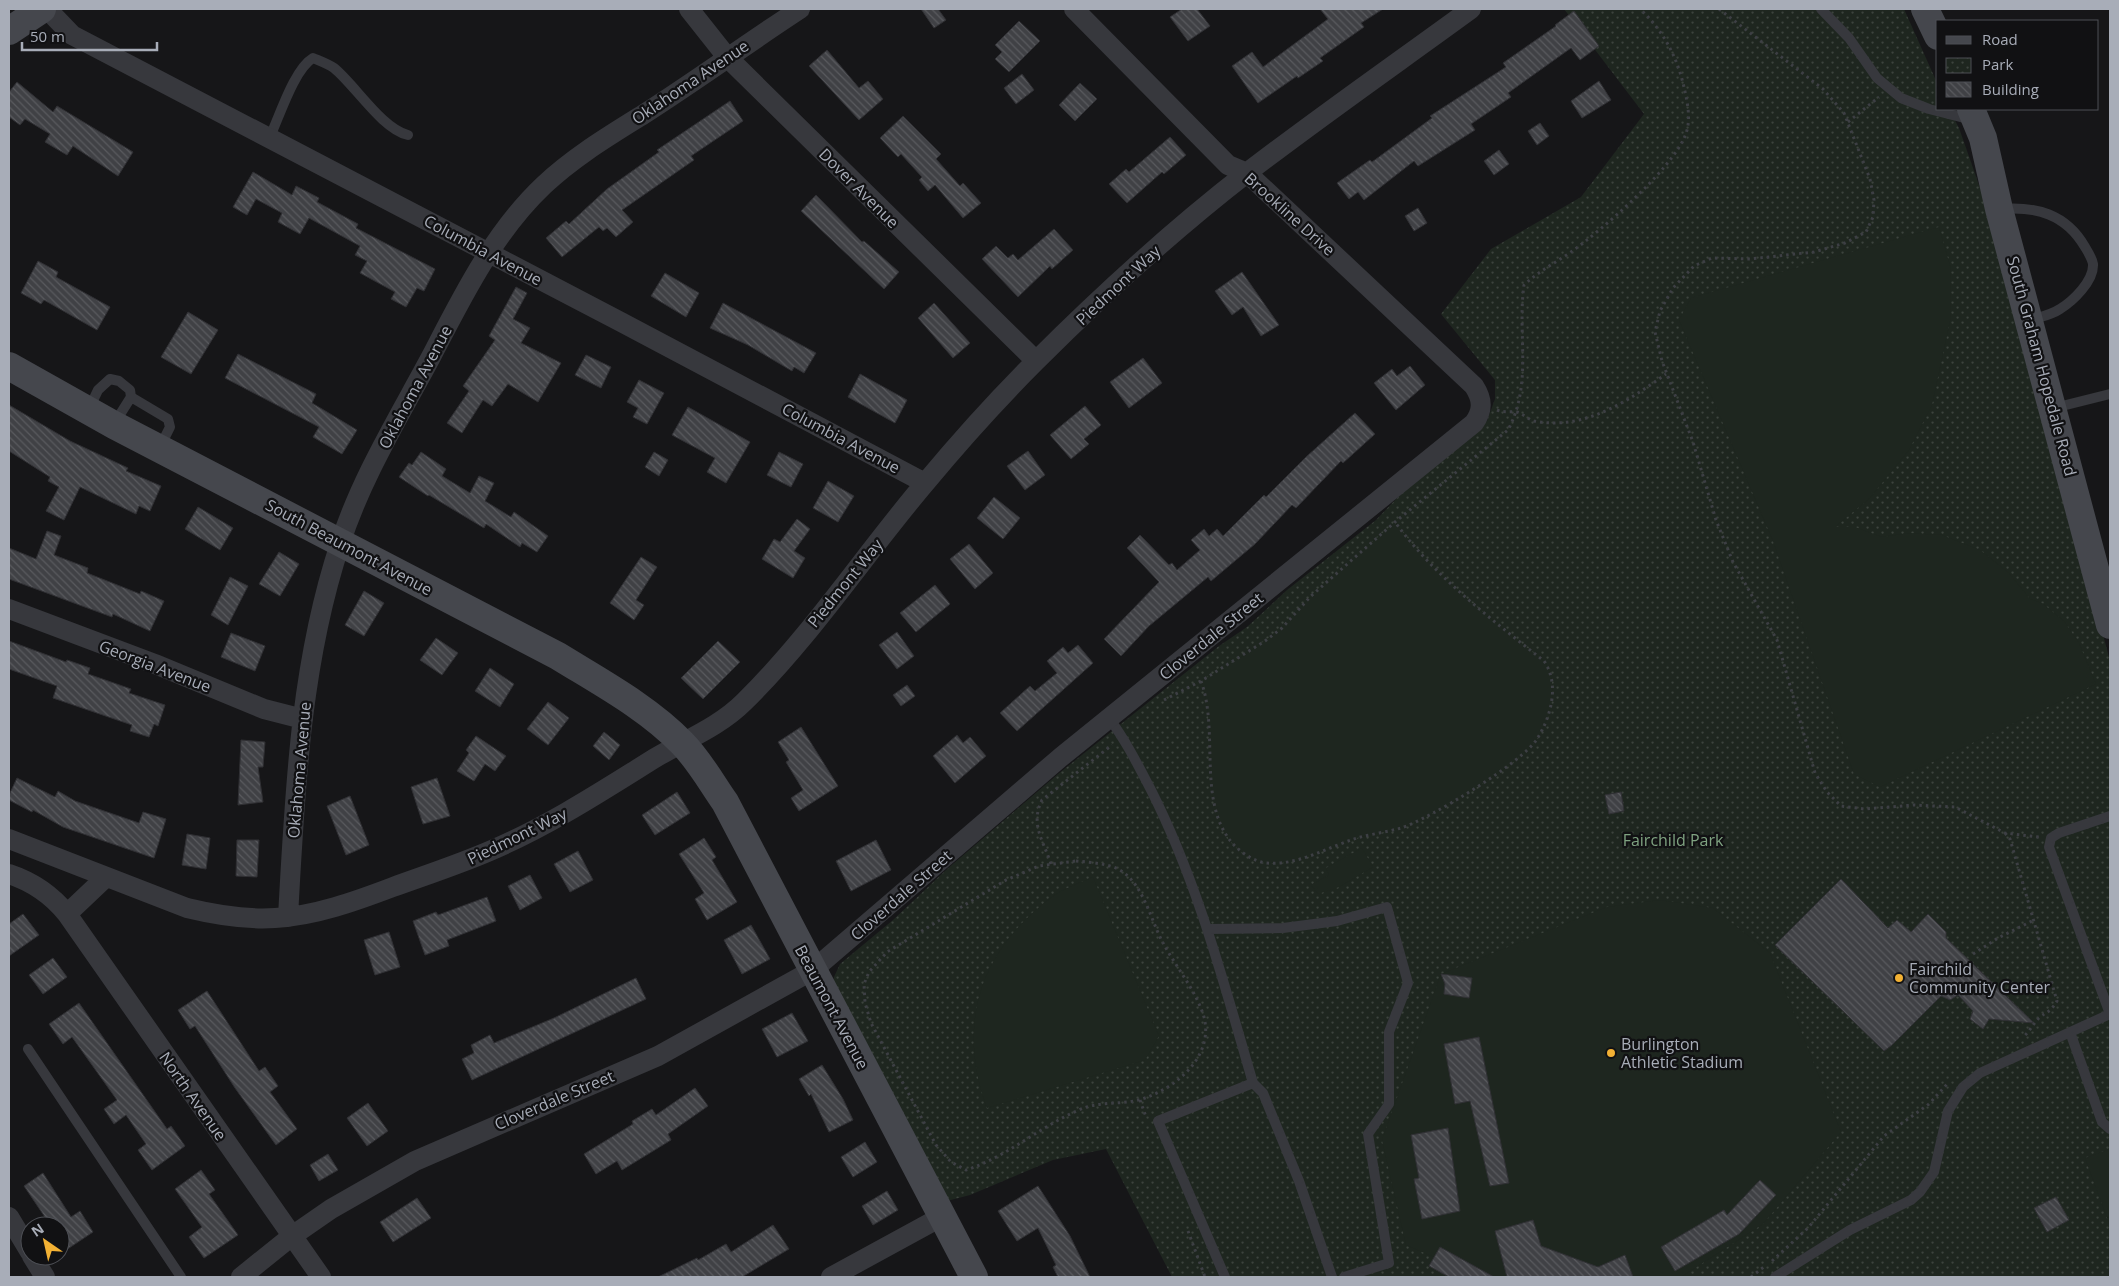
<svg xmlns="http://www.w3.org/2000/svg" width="2119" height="1286" viewBox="0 0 2119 1286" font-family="'Open Sans',sans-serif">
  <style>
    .park { fill: url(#park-dots) }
    .pitch { fill: #1e261f }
    .building { fill: url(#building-back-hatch); stroke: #303034 }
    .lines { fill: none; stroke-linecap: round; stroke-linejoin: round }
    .path { stroke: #3d3f44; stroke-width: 3; stroke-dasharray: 2.5 4; stroke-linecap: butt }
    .lane { stroke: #37383d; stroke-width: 10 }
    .street { stroke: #37383d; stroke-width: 20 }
    .secondary { stroke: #45474d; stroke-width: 28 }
    .poi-dot { fill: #f2b134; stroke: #111113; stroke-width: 2 }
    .labels { text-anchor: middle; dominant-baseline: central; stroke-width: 4.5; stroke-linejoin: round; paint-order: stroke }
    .street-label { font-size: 16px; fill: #a8adb8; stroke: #111113 }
    .park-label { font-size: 16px; fill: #7fa381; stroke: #111113 }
    .poi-label { font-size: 16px; fill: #a8adb8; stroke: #111113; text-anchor: start }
  </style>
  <defs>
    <pattern id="park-dots" width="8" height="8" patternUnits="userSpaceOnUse" patternTransform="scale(1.25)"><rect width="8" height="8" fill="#1e261f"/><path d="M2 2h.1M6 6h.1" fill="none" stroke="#3c433d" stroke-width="1.8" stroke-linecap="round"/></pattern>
    <pattern id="building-back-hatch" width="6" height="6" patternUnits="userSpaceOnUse" patternTransform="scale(1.25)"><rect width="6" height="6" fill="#404145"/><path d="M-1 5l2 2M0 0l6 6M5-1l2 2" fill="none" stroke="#595a5e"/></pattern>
  </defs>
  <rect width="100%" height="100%" fill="#161618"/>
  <path class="park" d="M1564 9H1904L1938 85V109H1949L1959 128 2000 245 2110 661V1277H1172L1106 1149 1053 1160 970 1195 947 1201 832 993 834 977 840 964 893 920 946 870 1058 774 1219 646 1247 627 1287 590 1376 520 1421 473 1467 434 1487 421 1495 399V380L1441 314 1491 249 1581 197 1644 114Z"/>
  <path class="pitch" d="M1939 227 1951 269 1950 321 1932 405 1909 450 1870 498 1835 527H1855L1882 537 1909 533 1942 535 1980 550 2009 573 2030 599 2042 603 2064 621 2079 643 2096 684 1880 787 1854 774 1773 541 1679 320 1691 298Z
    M1395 522C1435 577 1491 619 1544 661 1560 684 1551 717 1537 739 1522 763 1429 819 1401 828 1387 832 1371 834 1357 838 1328 847 1297 866 1267 863 1253 862 1237 850 1229 839 1198 797 1219 730 1201 681L1245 655 1282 628 1311 596Z
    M1362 848 1373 867 1339 887 1318 894 1311 885 1329 875 1326 868Z
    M1093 877 1159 1036 1145 1060 987 1108C956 1024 980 950 1052 897 1064 888 1080 883 1093 877Z
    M1660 900 1713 908 1770 953 1841 1132 1763 1224 1681 1277H1480L1406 1245 1382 1140 1441 974 1607 907Z
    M2110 1149V1226L2085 1158Z"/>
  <path class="building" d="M921 9H938L946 20 934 28Z
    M1182 9H1197L1210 26 1188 41 1170 17Z
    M1320 9H1383L1361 23 1364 27 1320 58 1323 61 1298 78 1297 76 1258 103 1232 66 1252 52 1263 67 1328 19Z
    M1574 11 1599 46 1580 60 1571 48 1508 93 1511 97 1471 124 1475 130 1418 166 1414 161 1364 200 1358 192 1349 199 1337 183 1370 160 1372 162 1432 118 1430 116 1506 67 1503 63 1556 26 1555 25Z
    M1019 21 1040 41 1009 72 995 59 1002 52 995 45Z
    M827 50 859 88 868 81 883 99 859 120 809 66Z
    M1022 74 1034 90 1016 104 1004 88Z
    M1599 81 1611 100 1582 118 1571 101Z
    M17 82 53 112 57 106 133 152 118 176 73 146 67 155 45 142 50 134 25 119 20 125 9 117V92Z
    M1080 83 1097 99 1075 121 1059 105Z
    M730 101 743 121 691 156 694 160 622 210 633 222 616 237 607 228 603 231 599 227 562 257 546 238 566 221 569 224 607 189 659 152 657 150Z
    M903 116 941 154 936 159 960 186 963 183 981 203 963 218 935 185 928 191 919 180 922 177 901 154 898 157 880 138Z
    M1540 123 1549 136 1537 145 1528 131Z
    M1170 137 1186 155 1164 174 1162 172 1127 203 1109 184 1126 169 1129 172Z
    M1499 150 1509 164 1494 175 1484 161Z
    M253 172 292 195 296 186 319 198 317 202 358 224 356 228 435 269 424 291 417 288 406 307 391 299 395 292 360 273 367 261 355 255 360 246 309 218 300 234 278 222 282 213 256 199 247 215 233 207Z
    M816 195 862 242 864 241 899 272 884 289 801 211Z
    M1418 208 1427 223 1414 231 1405 216Z
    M1054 229 1073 250 1052 269 1050 266 1018 297 982 259 996 246 1008 258 1013 254 1018 260Z
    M38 261 58 272 56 277 110 307 97 330 44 300 41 304 21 293Z
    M1242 272 1279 325 1261 336 1243 307 1232 315 1215 291Z
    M665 273 699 293 686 317 651 296Z
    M516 287 527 293 513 319 530 328 521 343 561 363 538 402 508 384 492 406 483 400 462 433 447 423 469 391 463 386 495 340 489 336Z
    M723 303 816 353 804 373 794 367 792 371 748 345 710 328Z
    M934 303 970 343 953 358 918 318Z
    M188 312 218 330 191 374 161 357Z
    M238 354 316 394 312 403 357 430 342 454 313 437 319 427 225 378Z
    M586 355 611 367 601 388 575 375Z
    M1143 358 1162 383 1129 408 1110 382Z
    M1410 366 1425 385 1396 410 1374 383 1392 369 1397 376Z
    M860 374 907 400 895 423 848 397Z
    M639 380 664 393 647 424 633 417 638 408 627 402Z
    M9 405 70 441 128 468 126 471 161 486 150 511 139 506 136 514 80 487 64 520 46 511 59 487 48 481 50 477 9 451Z
    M1085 406 1101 425 1084 439 1089 444 1071 459 1050 435Z
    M688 407 750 442 726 483 707 472 715 458 672 435Z
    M1355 413 1375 434 1343 463 1341 461 1296 508 1292 505 1255 544 1211 581 1208 577 1149 626 1121 656 1104 639 1159 582 1127 548 1140 535 1169 565 1172 563 1177 570 1200 550 1191 540 1204 529 1209 536 1217 529 1223 536 1264 495 1266 497 1306 457Z
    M1028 451 1045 475 1025 490 1007 466Z
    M421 452 446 469 442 476 470 493 479 476 494 483 485 501 511 517 514 512 548 536 537 552 522 543 520 547 486 524 484 528 429 495 428 496 399 477 409 463 412 465Z
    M654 452 668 460 659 476 645 467Z
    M779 452 803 464 791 487 767 475Z
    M828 481 854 496 838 522 813 508Z
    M994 497 1020 518 1003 539 977 518Z
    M198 507 233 528 220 550 185 529Z
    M797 519 810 529 794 551 805 558 793 578 762 559 774 539 780 542Z
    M47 531 61 536 54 555 88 568 87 573 140 594 141 591 164 601 150 631 113 614 112 617 9 579V548L36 559Z
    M969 544 993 573 975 589 950 559Z
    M279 552 299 564 280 596 259 584Z
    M641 557 657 567 636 600 644 605 634 620 610 603Z
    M230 577 248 586 228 625 211 615Z
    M935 585 950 604 916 632 900 613Z
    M364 591 384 603 364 636 345 625Z
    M897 632 914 656 897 669 879 645Z
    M231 633 265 646 255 671 221 657Z
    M436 638 458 653 442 675 420 660Z
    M9 641 66 662 67 660 90 668 88 674 131 689 129 693 165 705 158 726 154 724 149 737 130 731 132 725 53 698 57 686 9 669Z
    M718 641 740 662 703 699 681 678Z
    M1078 645 1093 663 1017 731 1000 713 1030 686 1035 691 1057 673 1047 661 1063 647 1068 653Z
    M490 668 514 684 500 707 475 691Z
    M907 685 915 696 901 706 893 695Z
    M548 702 569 718 548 745 527 729Z
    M801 727 838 786 799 811 791 798 803 790 786 762 789 760 778 742Z
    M604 732 620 745 609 760 593 746Z
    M957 735 963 743 970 737 986 756 955 783 933 756Z
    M476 736 506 756 495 771 485 764 474 781 457 771 469 753 466 750Z
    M241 740 265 742 263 767H258L263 802 238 805Z
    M17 778 55 797 58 791 75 801 139 823 143 812 166 819 154 858 63 827 33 810 32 812 9 800V795Z
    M437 778 450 816 423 824 411 787Z
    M677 792 690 813 655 835 642 815Z
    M1621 792 1624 811 1609 814 1605 795Z
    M350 796 369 845 346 855 327 806Z
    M187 834 210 838 206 869 182 865Z
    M704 838 716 857 712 860 737 902 707 920 695 899 704 893 679 854Z
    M237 840H259L257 877 236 876Z
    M876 840 891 870 851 891 836 861Z
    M578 851 593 880 570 892 554 864Z
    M530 875 542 898 520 910 508 886Z
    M1841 879 1888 928 1897 920 1911 932 1928 914 1946 932V938L2034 1023 1989 1019 1983 1029 1970 1019 1973 1011 1958 995 1950 1000 1941 996 1892 1045 1884 1051 1775 945Z
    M487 897 496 921 447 940 449 946 425 955 413 921 436 912 438 915Z
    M23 914 39 935 9 956V924Z
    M751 925 770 959 742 974 724 940Z
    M389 932 400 967 375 975 364 940Z
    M53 958 67 977 43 994 29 975Z
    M1441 974 1472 978 1469 998 1444 994 1445 984Z
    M636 978 646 999 472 1080 462 1059 474 1053 471 1045 490 1035 494 1043 554 1018Z
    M207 991 259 1071 265 1067 278 1086 270 1092 297 1129 276 1145 235 1088 195 1026 190 1029 178 1010Z
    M79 1003 167 1129 171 1126 185 1146 152 1170 138 1150 146 1144 126 1115 114 1124 104 1109 117 1100 72 1037 63 1044 49 1024Z
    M792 1013 808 1041 777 1057 762 1029Z
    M1479 1037 1509 1183 1490 1186 1470 1101 1455 1104 1444 1044Z
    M822 1065 843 1099 853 1120 829 1132 811 1094 809 1096 799 1079Z
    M695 1088 708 1106 668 1134 671 1140 622 1170 617 1161 596 1174 584 1154 633 1124 632 1121 652 1109 656 1115Z
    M368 1103 388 1131 367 1146 347 1118Z
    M1448 1128 1460 1211 1422 1219 1414 1179 1419 1178 1411 1135Z
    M865 1142 877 1162 853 1177 841 1157Z
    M328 1154 338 1170 319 1181 310 1165Z
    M201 1170 215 1190 209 1194 238 1235 204 1258 189 1237 202 1227 175 1189Z
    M43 1173 71 1217 80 1211 93 1232 60 1254V1226H51L24 1186Z
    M1760 1180 1776 1195 1739 1234 1675 1271 1661 1247 1724 1210 1727 1215Z
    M1038 1186 1070 1236 1090 1277H1058L1053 1267 1056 1265 1038 1228 1017 1241 998 1211Z
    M887 1191 898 1210 873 1225 862 1206Z
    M2056 1197 2069 1220 2047 1232 2034 1208Z
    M417 1198 431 1218 393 1242 380 1222Z
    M1533 1220 1541 1246 1598 1267 1625 1255 1633 1277H1507L1495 1231Z
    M773 1225 789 1249 742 1277H658L697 1258 698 1260 726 1244 731 1252Z
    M1440 1247 1494 1277H1449L1429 1266Z"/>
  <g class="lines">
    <path class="path" d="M1719 9 1823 89 1844 113 1870 179 1874 200 1873 217 1866 232 1845 243 1814 252 1750 259 1712 258 1694 266 1673 288 1660 311 1655 332 1662 361 1693 442 1716 520 1733 562 1777 640 1815 773 1827 792 1841 806 1864 809 1914 805 1955 807 2005 833 2039 837
      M1848 122 1879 97
      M1497 410C1504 413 1510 411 1517 412 1523 414 1528 419 1534 421 1584 431 1628 401 1666 374
      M1201 681C1219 730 1198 797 1229 839 1237 850 1253 862 1267 863 1297 866 1328 847 1357 838 1371 834 1387 832 1401 828 1429 819 1522 763 1537 739 1551 717 1560 684 1544 661 1491 619 1435 577 1395 522
      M1164 700 1201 681 1265 641 1282 628 1311 596 1395 522 1508 430C1533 383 1517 335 1524 285 1539 271 1555 263 1571 252 1601 231 1672 169 1685 136 1692 120 1687 100 1683 83 1676 55 1662 29 1640 9
      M2005 833 2010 839 2057 1001C2050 1013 2047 1011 2039 1018 2033 1024 2030 1031 2023 1037
      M1076 861C1087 862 1099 863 1110 866 1141 874 1149 916 1162 941 1175 966 1196 990 1204 1017 1214 1056 1177 1087 1145 1098 1123 1106 1100 1100 1079 1110 1039 1127 1007 1157 966 1170L951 1162 936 1145 871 1023 865 1003 864 984 869 972 887 952 1006 880 1039 866Z
      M1051 864C1043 840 1030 824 1042 800L1112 745
      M1973 954 1998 938 2034 920
      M1140 1100 1146 1117
      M1188 1231 1205 1277
      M1772 1261 1808 1228 1884 1136 1929 1104 1948 1083
      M1751 1277 1765 1266"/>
    <path class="lane" d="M1821 9 1849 38 1877 78 1901 98 1929 109 1972 120
      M269 139C279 118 294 69 313 58 320 61 328 64 334 68 355 85 382 129 408 135
      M2000 209C2036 206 2066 214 2085 247 2088 252 2092 258 2093 264 2094 281 2073 301 2060 309 2051 315 2040 317 2031 320
      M131 397 168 419 170 427 160 447
      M2054 408 2110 394
      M89 409 98 390 110 379 119 381 130 390 131 397 114 424
      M1109 718C1126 741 1138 765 1151 790 1198 883 1224 984 1253 1083L1263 1093 1299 1181 1332 1277
      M2110 816 2059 833 2051 838 2049 847 2110 1014
      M1208 929 1283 928 1337 921 1387 907 1408 983 1389 1032V1104L1368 1134 1389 1263 1344 1277
      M2070 1032 2102 1122 2110 1129
      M28 1049 181 1277
      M1225 1277 1158 1121 1253 1083
      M1775 1277 1850 1230 1911 1200 1920 1192 1934 1172 1948 1111 1963 1087 1980 1073 2110 1014"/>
    <path class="street" d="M47 9 72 35 621 322 925 483
      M689 9 727 57 1036 361
      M9 609 155 664 264 709 303 719
      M9 839 187 908C216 915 245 920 275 918 315 916 356 901 393 887 426 875 460 864 492 850 550 825 602 791 655 758 685 740 719 727 744 702 812 635 864 555 926 482 960 441 997 400 1035 362 1102 295 1173 230 1248 172 1321 116 1397 63 1471 9
      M9 874C33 882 51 894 67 914L321 1277
      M67 914 105 878
      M288 917C295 792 300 665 340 544 361 478 399 417 432 355 463 295 495 231 544 185 575 156 609 136 644 114 697 80 748 43 800 9
      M9 1217 30 1252
      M32 1256 45 1277
      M241 1277 292 1236 331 1209 415 1161 658 1056 813 970 1061 757 1474 423C1483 410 1483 400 1474 386L1247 173 1228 165 1074 9
      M831 1277 941 1217"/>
    <path class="secondary" d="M1925 9 1938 36
      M9 31 42 9
      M1971 109 1983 138 1999 209 2110 625
      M9 366 114 425 558 656C600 682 647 707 682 743 699 760 711 782 725 802L974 1277"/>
  </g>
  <g class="poi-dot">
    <circle cx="1899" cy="978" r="5"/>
    <circle cx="1611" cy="1053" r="5"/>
  </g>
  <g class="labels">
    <g class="street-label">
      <text transform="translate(690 82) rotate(-34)">Oklahoma Avenue</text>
      <text transform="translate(859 188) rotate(45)">Dover Avenue</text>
      <text transform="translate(1290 214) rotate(42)">Brookline Drive</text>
      <text transform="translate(483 250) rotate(28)">Columbia Avenue</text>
      <text transform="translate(1118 285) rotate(-43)">Piedmont Way</text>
      <text transform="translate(2042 366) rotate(75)">South Graham Hopedale Road</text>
      <text transform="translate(415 387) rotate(-62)">Oklahoma Avenue</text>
      <text transform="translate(841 438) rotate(28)">Columbia Avenue</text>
      <text transform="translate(349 547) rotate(28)">South Beaumont Avenue</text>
      <text transform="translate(845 583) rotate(-51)">Piedmont Way</text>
      <text transform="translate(1211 636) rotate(-39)">Cloverdale Street</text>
      <text transform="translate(155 666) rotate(21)">Georgia Avenue</text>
      <text transform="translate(299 770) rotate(-85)">Oklahoma Avenue</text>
      <text transform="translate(517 836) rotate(-26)">Piedmont Way</text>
      <text transform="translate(901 895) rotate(-41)">Cloverdale Street</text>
      <text transform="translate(832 1007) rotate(62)">Beaumont Avenue</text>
      <text transform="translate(193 1096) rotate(55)">North Avenue</text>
      <text transform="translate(554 1100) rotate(-23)">Cloverdale Street</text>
    </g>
    <g class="park-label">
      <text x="1673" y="840">Fairchild Park</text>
    </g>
    <g class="poi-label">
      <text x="1909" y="969">Fairchild<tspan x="1909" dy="18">Community Center</tspan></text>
      <text x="1621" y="1044">Burlington<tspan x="1621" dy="18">Athletic Stadium</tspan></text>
    </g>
  </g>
  <rect width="2119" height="1286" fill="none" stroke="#a8adb8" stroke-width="20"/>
  <rect x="1936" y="20" width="162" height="90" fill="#111113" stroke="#4d4f55"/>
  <rect x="1946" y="36" width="25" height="8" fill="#45474d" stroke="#4d4f55"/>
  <text x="1982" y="45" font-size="15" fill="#a8adb8">Road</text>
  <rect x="1946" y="58" width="25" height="15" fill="url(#park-dots)" stroke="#4d4f55"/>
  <text x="1982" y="70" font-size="15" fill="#a8adb8">Park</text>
  <rect x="1946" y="82" width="25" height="15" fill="url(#building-back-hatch)" stroke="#4d4f55"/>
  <text x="1982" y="95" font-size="15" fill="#a8adb8">Building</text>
  <g transform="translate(45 1241) rotate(326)"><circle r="24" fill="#111113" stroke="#4d4f55"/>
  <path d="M0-4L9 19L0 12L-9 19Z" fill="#f2b134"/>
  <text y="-8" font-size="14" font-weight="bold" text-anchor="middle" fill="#a8adb8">N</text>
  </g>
  <path d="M22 42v8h135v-8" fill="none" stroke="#a8adb8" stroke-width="2.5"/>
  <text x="30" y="42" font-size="15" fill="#a8adb8" stroke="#111113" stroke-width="4" paint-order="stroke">50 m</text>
</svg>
